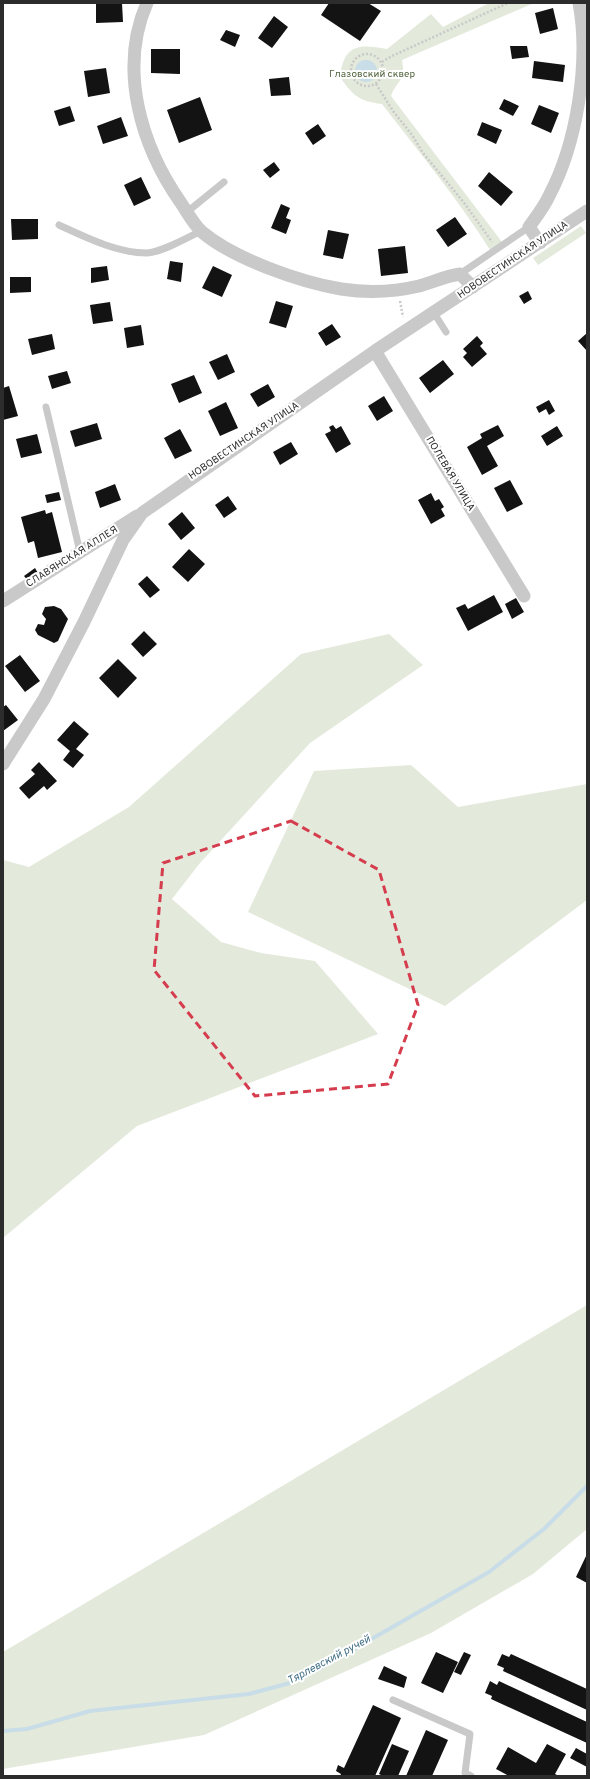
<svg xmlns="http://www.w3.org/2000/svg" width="590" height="1779" viewBox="0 0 590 1779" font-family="Overpass,sans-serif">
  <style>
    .green { fill: #e3e9db }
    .water { fill: #c8dde7 }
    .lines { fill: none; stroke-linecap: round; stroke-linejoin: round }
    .stream { stroke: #c8dde7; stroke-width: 4 }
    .building { fill: #131313 }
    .path { stroke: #c9c9c9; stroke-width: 2.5; stroke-dasharray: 2 2; stroke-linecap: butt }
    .service { stroke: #c9c9c9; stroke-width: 7 }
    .minor { stroke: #c9c9c9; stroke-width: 13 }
    .marked { fill: none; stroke: #d53d4e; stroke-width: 3; stroke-dasharray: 8 5; stroke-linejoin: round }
    .labels { text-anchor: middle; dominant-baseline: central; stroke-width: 4; stroke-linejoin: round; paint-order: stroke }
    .park-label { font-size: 10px; fill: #51643e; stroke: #fff }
    .street-label { font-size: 10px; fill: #2c2c2c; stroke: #fff }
    .water-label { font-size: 11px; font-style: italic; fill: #426f87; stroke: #fff }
  </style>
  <rect width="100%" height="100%" fill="#fff"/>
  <path class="green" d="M489 3H534L402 60C406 83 397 79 391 96L502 242 490 250C458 199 419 152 382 104 359 101 353 96 340 77 344 44 359 44 387 49L431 14 443 27Z
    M581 226 586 233 538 265 533 258Z
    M389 634 423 665 310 743 200 863 172 899 221 942 261 953 315 961 378 1034 137 1126 3 1238V860L29 867 129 807 301 654Z
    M411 765 458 807 587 784V900L445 1006 248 912 314 771Z
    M587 1305V1529L533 1574 431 1633 204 1735 3 1769V1652Z"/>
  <path class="water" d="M355 71a11 11 0 1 1 22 0a11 11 0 1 1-22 0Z"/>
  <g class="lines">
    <path class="stream" d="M3 1731 27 1729 90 1711 249 1694 290 1683 317 1670 489 1572 544 1529 587 1486"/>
  </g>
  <path class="building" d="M96 3H122L123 22 96 23Z
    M329 3H368L381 11 360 41 321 15Z
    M553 8 558 29 540 34 535 13Z
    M274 16 288 27 272 48 258 38Z
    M226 30 240 35 235 47 220 40Z
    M510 46H527L529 57 512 59Z
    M151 49H180V74L151 73Z
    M534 61 565 65 563 82 532 78Z
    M106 68 110 93 88 97 84 71Z
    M289 77 291 95 271 96 269 79Z
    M200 97 212 130 179 143 167 110Z
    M504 99 519 106 513 116 499 109Z
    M539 105 559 113 551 133 531 124Z
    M70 106 75 121 59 126 54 111Z
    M121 117 128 136 103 144 97 126Z
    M482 122 502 130 496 144 477 135Z
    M318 124 326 136 313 145 305 133Z
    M274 162 280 170 270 178 263 170Z
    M489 172 513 192 501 206 478 186Z
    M141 177 151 198 134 206 124 185Z
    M281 204 290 208 286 218 291 220 286 234 271 228Z
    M455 217 467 234 448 247 436 230Z
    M11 219H38V239L12 240Z
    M328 230 349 234 343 259 323 255Z
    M405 246 408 273 381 276 378 249Z
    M170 261 183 263 181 282 167 279Z
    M107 266 109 280 91 283V268Z
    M213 266 232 275 222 297 202 288Z
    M10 277H31V292L10 293Z
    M528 291 532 299 524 304 519 296Z
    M276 301 293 306 286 328 269 323Z
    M110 302 113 321 93 324 90 305Z
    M332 324 341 337 326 346 318 333Z
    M141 325 144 345 127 348 124 328Z
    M587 333V351L578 341Z
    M52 334 55 349 32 355 28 339Z
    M477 336 483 343 480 346 487 354 472 367 463 357 467 353 463 349Z
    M227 354 235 372 218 380 209 362Z
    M443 360 454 374 430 393 419 378Z
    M67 371 71 383 52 389 48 376Z
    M194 375 202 393 179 403 171 384Z
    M268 384 275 397 258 407 250 394Z
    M9 386 18 416 3 420V388Z
    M384 396 393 411 377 421 368 406Z
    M549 400 555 411 549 415 546 409 539 413 536 407Z
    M226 402 238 428 220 436 208 411Z
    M97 423 102 439 75 447 70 431Z
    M333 425 336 429 341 426 351 444 336 453 325 434 331 431 329 427Z
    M498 425 504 436 487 446 498 466 482 475 467 447 482 438 480 434Z
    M557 426 563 436 547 446 541 436Z
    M180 429 192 451 175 459 164 438Z
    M37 434 42 453 21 458 16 439Z
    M291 442 298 454 280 465 273 452Z
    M510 480 523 504 507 512 494 488Z
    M115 484 121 500 100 508 95 492Z
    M59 492 61 500 47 503 45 495Z
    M431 493 435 501 439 499 444 507 441 509 445 516 431 524 418 500Z
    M228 496 237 509 224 518 215 505Z
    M45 510 46 514 52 512 62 552 38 558 34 541 28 543 21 517Z
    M182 512 195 528 181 540 168 524Z
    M189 549 205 564 188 582 172 567Z
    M35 568 39 575 29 582 24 576Z
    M147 576 160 590 150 598 138 584Z
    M494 595 503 612 468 631 456 608 465 604 468 609Z
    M516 598 524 612 512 619 505 604Z
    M54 606 61 609 68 619 58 641 54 643 38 635 35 630 38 624 44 625 46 619 42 614 45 607Z
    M144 631 157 644 143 657 131 644Z
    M20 655 40 681 25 692 5 666Z
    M118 659 137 678 118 698 99 678Z
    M6 705 18 720 3 731V707Z
    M74 721 89 734 76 749 84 755 73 768 63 760 70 751 57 740Z
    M39 762 57 781 47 790 44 786 29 799 19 788 35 774 31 770Z
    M587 1554V1583L576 1577Z
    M436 1652 458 1662 443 1693 421 1683Z
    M464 1652 471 1655 461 1675 454 1672Z
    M502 1654 509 1657 511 1654 587 1689V1710L503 1671 504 1668 497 1665Z
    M384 1666 407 1677 404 1688 378 1679Z
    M490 1681 497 1685 499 1681 587 1722V1743L491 1699 492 1696 485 1693Z
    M373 1705 401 1718 375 1776H340L341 1774 336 1771 338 1765 344 1768Z
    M426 1730 448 1740 432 1776H406Z
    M392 1744 409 1751 398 1776H383L379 1774Z
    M547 1744 566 1754 555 1774 559 1776H509L496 1769 508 1747 536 1763Z
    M576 1748 587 1754V1767L570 1758Z"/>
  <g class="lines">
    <path class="path" d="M351 70a16 16 0 1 1 32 0a16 16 0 1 1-32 0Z
      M382 62 392 56 508 3
      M376 84 393 111 412 135 423 153 465 204 492 242
      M400 301 403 317"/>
    <path class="service" d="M187 212 224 182
      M59 225C85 237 117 253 147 253 162 252 187 238 201 231
      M460 274 529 227
      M434 313 446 332
      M46 407 80 552
      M393 1700 470 1734 465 1773 471 1776"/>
    <path class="minor" d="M147 3C118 69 141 146 181 203 187 212 194 225 202 232 234 259 300 282 341 289 367 293 394 292 419 286 433 282 446 276 460 274L473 287
      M540 243 529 227C536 217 544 207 549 196 577 143 590 62 579 3
      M375 351 524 596
      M3 601 137 516
      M3 764 44 699 84 622 123 540 142 513 375 351 587 211"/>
  </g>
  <path class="marked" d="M291 821 379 870 418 1005 388 1084 255 1096 154 970 163 863Z"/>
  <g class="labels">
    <g class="park-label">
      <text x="372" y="74">Глазовский сквер</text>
    </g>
    <g class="street-label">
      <text transform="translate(513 260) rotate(-34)">НОВОВЕСТИНСКАЯ УЛИЦА</text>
      <text transform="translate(244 441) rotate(-34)">НОВОВЕСТИНСКАЯ УЛИЦА</text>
      <text transform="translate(450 474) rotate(59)">ПОЛЕВАЯ УЛИЦА</text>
      <text transform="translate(72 557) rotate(-32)">СЛАВЯНСКАЯ АЛЛЕЯ</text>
    </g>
    <g class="water-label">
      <text transform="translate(329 1660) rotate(-28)">Тярлевский ручей</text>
    </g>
  </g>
  <rect width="590" height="1779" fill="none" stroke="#2c2c2c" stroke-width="8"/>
</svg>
